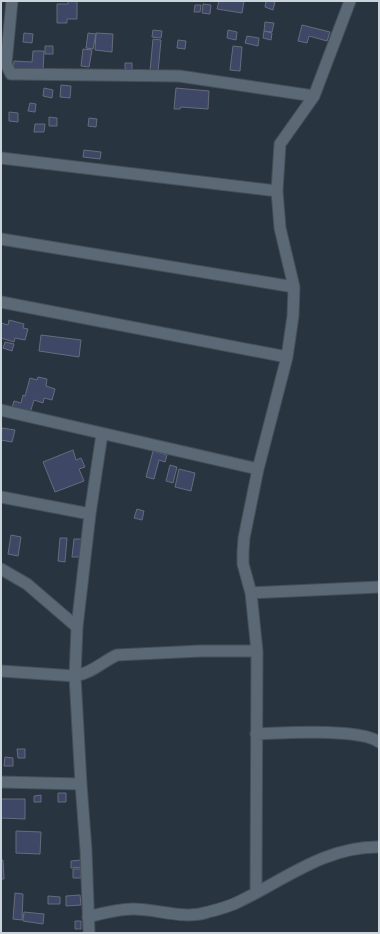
<svg xmlns="http://www.w3.org/2000/svg" width="380" height="934" viewBox="0 0 380 934" font-family="'IBM Plex Serif',serif">
  <style>
    .building { fill: #3f4767; stroke: #676b7b }
    .lines { fill: none; stroke-linecap: round; stroke-linejoin: round }
    .minor-casing { stroke: #455059; stroke-width: 13 }
    .minor { stroke: #5a6975; stroke-width: 11 }
  </style>
  <rect width="100%" height="100%" fill="#283540"/>
  <path class="building" d="M68 1H77V19H67V23H57V4H68Z
    M219 1H244L242 13 217 9Z
    M266 1 275 2 273 10 265 7Z
    M203 4 211 5 210 14 202 13Z
    M195 5H201L200 12H194Z
    M265 22 274 23 272 32 264 31Z
    M302 25 330 32 327 41 309 36 307 43 298 41Z
    M153 30 162 31 161 38 152 37Z
    M228 30 237 32 236 40 227 38Z
    M264 31 272 33 271 40 263 38Z
    M24 33 33 34 32 43 23 42Z
    M88 33 96 34 93 49 86 48Z
    M96 33 113 34 112 52 95 50Z
    M247 36 259 38 258 46 245 43Z
    M153 39 161 40 158 72 150 71Z
    M178 40 186 41 185 49 177 48Z
    M45 46H53V54H45Z
    M233 46 242 47 240 71 230 70Z
    M83 49 92 50 89 67 81 66Z
    M33 51H44L43 73 13 71 14 61 32 62Z
    M125 63H132V70L125 69Z
    M61 85 71 86 70 98 60 97Z
    M44 88 53 90 52 98 43 96Z
    M176 88 209 91 208 109 181 107 180 109H174Z
    M30 103 36 104 35 112 28 111Z
    M9 112 18 113V122L9 121Z
    M49 117 57 118V126H49Z
    M89 118 97 119 96 127 88 126Z
    M35 124H45L44 132H34Z
    M84 150 101 152 100 159 83 157Z
    M9 320 24 324 23 328 28 329 25 340 15 338 14 342 1 338V323L8 325Z
    M41 335 81 340 79 357 39 351Z
    M5 342 14 344 12 351 3 348Z
    M38 377 47 379 46 386 55 389 52 400 44 398 43 403 34 400 30 413 12 408 14 401 21 403 23 395 25 396 30 378 37 380Z
    M2 428 15 430 12 442 1 440Z
    M73 450 76 460 81 458 85 467 79 469 84 481 55 492 43 462Z
    M153 451 167 455 165 462 159 460 154 479 146 477Z
    M170 465 177 467 173 483 166 481Z
    M179 469 195 473 191 491 175 487Z
    M137 509 144 511 142 520 134 518Z
    M11 535 21 537 18 556 8 554Z
    M60 538H67L65 562 58 561Z
    M74 539H83L80 557H72Z
    M17 749H25V758H18Z
    M5 757 13 758V766H4Z
    M58 793H66V802H58Z
    M41 795V802H34V796Z
    M1 799H25V819L1 818Z
    M16 831 41 832 40 854 16 853Z
    M1 860H3L4 879H1Z
    M81 860 82 867 71 868V861Z
    M73 869H81V878H73Z
    M15 893 23 894 22 920 13 919Z
    M80 895 81 905 66 906V896Z
    M48 896 60 897V904H48Z
    M24 912 44 914 43 924 23 921Z
    M75 921H81V929H75Z"/>
  <g class="lines">
    <defs>
      <path id="minor" d="M12 1 6 64 11 74 179 76 314 96
        M1 158 277 191
        M1 239 294 287
        M1 302 287 357
        M1 410 258 469
        M1 497 90 514 77 627 75 676 81 784 86 850 89 933
        M90 514 102 434
        M1 569 27 584 77 627
        M251 593 379 587
        M1 671 75 676C92 673 102 662 117 655L200 651H257
        M256 734C283 733 359 728 379 742
        M1 782 81 784
        M256 892 257 651 251 593 243 564V552L244 538 258 469 287 357 293 316 294 287 280 228 277 191 280 144 314 96 350 1
        M88 917C103 913 118 909 133 909 158 909 183 920 208 912 217 910 226 907 234 904 282 882 324 846 379 847"/>
    </defs>
    <use href="#minor" class="minor-casing"/>
    <use href="#minor" class="minor"/>
  </g>
  <rect width="380" height="934" fill="none" stroke="#ccd4db" stroke-width="4"/>
</svg>
